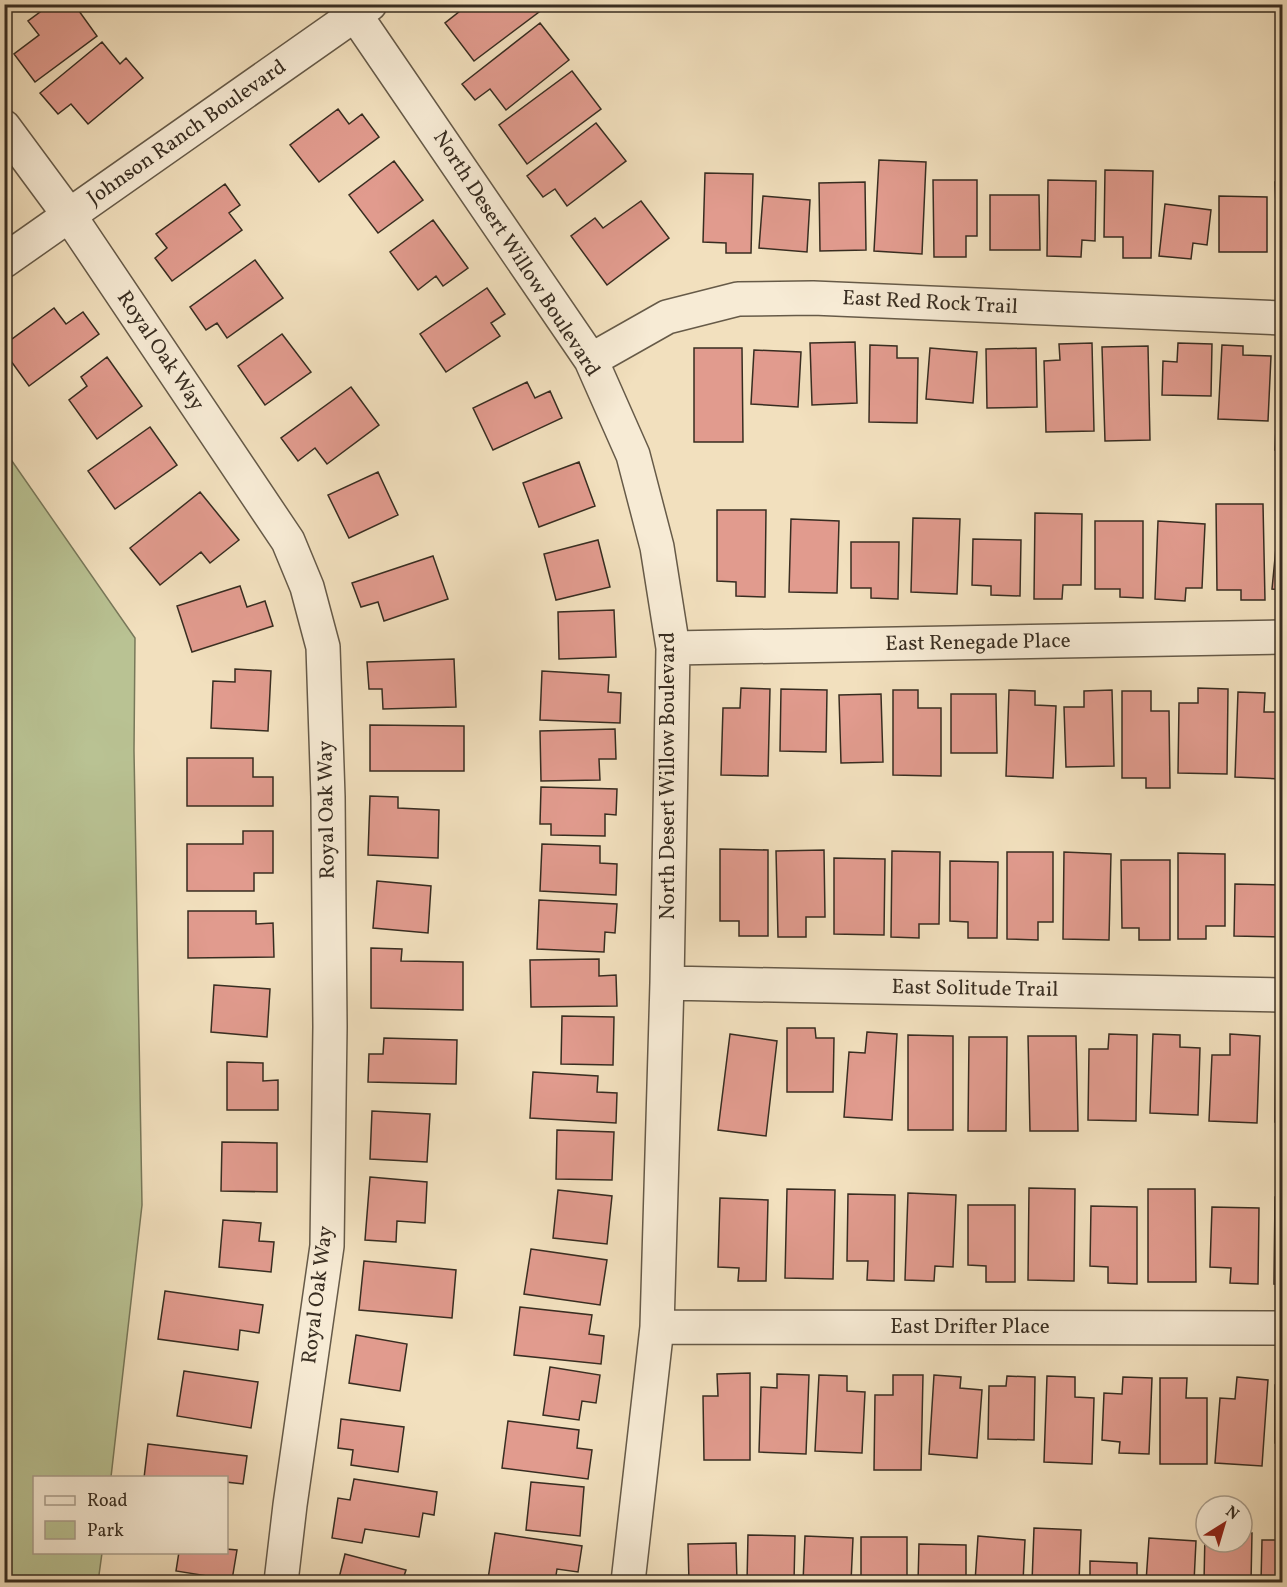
<svg xmlns="http://www.w3.org/2000/svg" width="1287" height="1587" viewBox="0 0 1287 1587" font-family="Vollkorn,serif">
  <style>
    .green { fill: #b9c293; stroke: #78785a; stroke-width: 1.5 }
    .building { fill: #e19b8e; stroke: #382d21; stroke-width: 1.5 }
    .lines { fill: none; stroke-linecap: round; stroke-linejoin: round }
    .minor-casing { stroke: #665a48; stroke-width: 36 }
    .minor { stroke: #f7ebd5; stroke-width: 33 }
    .labels { text-anchor: middle; dominant-baseline: central; stroke-width: 4.5; stroke-linejoin: round; paint-order: stroke }
    .street-label { font-size: 21px; fill: #382d21; stroke: #f7ebd5 }
  </style>
  <rect width="100%" height="100%" fill="#f2e0be"/>
  <filter id="stains"><feTurbulence type="fractalNoise" baseFrequency=".00333" numOctaves="4"/><feColorMatrix values="0 0 0 0 .2 0 0 0 0 .09 0 0 0 0 .02 0 0 0 .5 -.17"/></filter>
  <radialGradient id="worn" r=".72"><stop offset=".6" stop-color="#630" stop-opacity="0"/><stop offset="1" stop-color="#630" stop-opacity=".3"/></radialGradient>
  <path class="green" d="M5 451 135 638 134 751 142 1205 111 1477 34 1478V1552L102 1553 98 1582H5Z"/>
  <path class="building" d="M51 4H74L97 36 35 82 14 54 39 35 28 21Z
    M469 4H546L547 6 474 61 445 23Z
    M540 23 569 60 506 110 490 89 475 100 462 84Z
    M102 42 120 64 126 58 143 78 88 124 71 104 58 114 40 93Z
    M572 71 601 109 527 164 499 125Z
    M338 109 349 124 362 114 379 137 319 182 290 145Z
    M596 123 626 161 567 206 555 189 543 197 527 176Z
    M879 160 926 162 922 254 874 251Z
    M394 161 423 200 378 233 349 195Z
    M1105 170 1153 171 1151 258H1123V237H1104Z
    M705 173 753 174 751 253H726V243L703 242Z
    M933 180H977V236H966V257H934Z
    M1048 180 1096 181 1095 241 1082 240 1081 257 1047 256Z
    M865 182 866 250 820 251 819 183Z
    M1275 182H1282V253H1278Z
    M225 184 240 205 229 213 242 230 172 281 155 258 167 248 156 234Z
    M990 195H1039L1040 250H990Z
    M763 196 810 200 807 252 759 248Z
    M1219 196 1267 197V252H1219Z
    M641 201 669 238 607 285 571 236 595 218 603 228Z
    M1165 204 1211 210 1207 245 1193 243 1191 259 1159 256Z
    M433 220 468 268 443 286 436 276 418 290 390 252Z
    M255 260 283 298 227 338 217 323 206 330 190 307Z
    M487 288 505 314 491 323 500 336 446 372 420 334Z
    M54 308 66 324 83 312 99 334 29 386 11 361 4 366V345Z
    M282 334 311 372 265 405 238 366Z
    M855 342 857 403 812 405 810 343Z
    M1092 343 1094 431 1046 432 1044 361 1060 360 1059 344Z
    M1178 343 1212 344 1211 396 1162 395 1163 361 1177 362Z
    M870 345 897 346V358H918L917 423 869 422Z
    M1222 345 1243 346V355L1271 356 1268 421 1218 419Z
    M1148 346 1150 440 1105 441 1102 347Z
    M694 348H742L743 442H694Z
    M930 348 977 352 973 403 926 399Z
    M1036 348 1037 407 987 408 986 349Z
    M754 350 801 352 798 407 751 404Z
    M1279 356 1282 357V450H1275Z
    M107 357 142 406 97 439 69 400 87 386 81 377Z
    M527 382 535 398 550 391 562 418 493 450 473 408Z
    M351 387 379 425 327 464 315 448 298 461 281 438Z
    M150 427 177 465 115 509 88 471Z
    M579 462 595 506 539 527 523 483Z
    M378 472 398 515 349 538 328 495Z
    M200 492 239 540 210 563 201 552 160 585 130 548Z
    M1281 496H1282V590L1272 589Z
    M1216 504H1263L1265 600H1241V590H1217Z
    M717 510H766L765 597 736 596V582L717 581Z
    M1035 513 1082 514 1081 585H1063L1062 599H1034Z
    M913 518 960 519 957 594 911 592Z
    M791 519 839 521 837 593 789 592Z
    M1095 521H1143V598L1120 597V589H1095Z
    M1158 521 1205 524 1202 588H1186L1185 601 1155 599Z
    M973 539 1021 540 1020 596 991 595V586L972 585Z
    M598 540 610 587 556 600 544 554Z
    M851 542H899L898 599 871 598V588H851Z
    M433 556 448 599 384 621 378 602 361 607 352 583Z
    M240 586 247 607 265 601 273 626 192 652 177 606Z
    M614 610 616 657 559 659 558 612Z
    M454 659 456 707 383 709 382 689H369L367 662Z
    M235 669 271 671 268 731 211 728 213 681 235 682Z
    M542 671 609 675 608 692 621 693 620 723 540 720Z
    M741 688 770 689 768 776 721 775 723 708H740Z
    M1198 688 1228 689 1227 774 1178 773 1179 703H1198Z
    M781 689 827 690 826 752 780 751Z
    M893 690H918V708H941V776L893 775Z
    M1009 690 1035 691V705L1056 706 1053 778 1006 776Z
    M1112 690 1114 766 1066 767 1064 707H1084V691Z
    M1122 691H1151V711H1169L1170 788H1146V778H1122Z
    M1238 692 1265 693 1264 712H1282V779L1235 777Z
    M881 694 883 762 841 763 839 695Z
    M951 694H996L997 753H951Z
    M370 725 464 726V771H370Z
    M615 729 616 759H599L600 780 541 781 540 731Z
    M187 758H253V777H273V806H187Z
    M541 787 617 789 616 815 605 814V836L551 835V824H540Z
    M370 796 398 797V808L439 810 438 858 368 855Z
    M243 831H273V873H254V891H187V844H243Z
    M542 844 600 846V863L617 864 616 895 540 891Z
    M720 849 768 850V936H739V921H720Z
    M824 850 825 917H806V937H778L776 851Z
    M892 851 940 852 939 924H919V938L891 937Z
    M1007 852H1053V922H1038V940L1007 939Z
    M1064 852 1111 854 1109 940 1063 939Z
    M1178 853 1225 854V926H1206V939H1178Z
    M834 858 885 859 884 935 834 934Z
    M1121 860H1170V940H1139V928H1122Z
    M950 861 998 862 997 938H968V922L950 921Z
    M377 881 431 886 428 933 373 928Z
    M1235 884 1282 885V937L1234 936Z
    M539 900 617 904 615 933 605 932 604 952 537 949Z
    M188 911H256V924L273 923 274 957 188 958Z
    M371 948 402 949 401 961 463 962V1010L371 1008Z
    M599 959V976L616 975 617 1006 531 1007 530 960Z
    M214 985 270 989 267 1037 211 1032Z
    M562 1016 614 1017 613 1065 561 1064Z
    M787 1028H815L816 1038H834L833 1092H787Z
    M867 1032 897 1034 892 1120 844 1117 849 1052 865 1053Z
    M730 1034 777 1041 766 1136 718 1130Z
    M1109 1034 1137 1035 1136 1121 1088 1120 1089 1049H1108Z
    M1153 1034 1180 1035V1047L1200 1048 1198 1115 1150 1113Z
    M1230 1034 1260 1036 1257 1123 1209 1121 1212 1055H1230Z
    M908 1035 953 1036V1130H908Z
    M1028 1036H1076L1078 1131H1030Z
    M1276 1036H1282V1122H1275Z
    M969 1037H1007L1006 1131H968Z
    M384 1038 457 1040 456 1084 368 1082 369 1054H383Z
    M227 1062 263 1063V1081L278 1080V1110H227Z
    M533 1072 598 1076 597 1092 617 1093 616 1123 530 1118Z
    M372 1111 430 1114 427 1162 370 1159Z
    M557 1130 614 1132 612 1180 556 1179Z
    M222 1142 277 1143V1192L221 1191Z
    M370 1177 427 1182 425 1223 397 1221 396 1242 365 1240Z
    M1029 1188 1075 1189 1074 1281 1028 1280Z
    M787 1189 835 1190 833 1279 785 1278Z
    M1148 1189H1195L1196 1282H1148Z
    M558 1190 612 1196 607 1244 553 1238Z
    M908 1193 956 1195 953 1267 935 1266 934 1281 905 1280Z
    M848 1194 895 1195 894 1281 867 1280 868 1261H847Z
    M1275 1197H1282V1285L1274 1284Z
    M720 1198 768 1200 766 1281H738L739 1268 718 1267Z
    M968 1205H1015V1282H986V1266L968 1265Z
    M1091 1206 1137 1207V1284L1108 1283V1267L1090 1266Z
    M1212 1207 1259 1208 1258 1284 1230 1283 1231 1268 1210 1267Z
    M223 1220 261 1223 259 1241 274 1242 271 1272 219 1267Z
    M531 1249 607 1260 600 1305 524 1294Z
    M364 1261 456 1270 452 1318 359 1310Z
    M165 1291 263 1305 259 1333 240 1330 238 1350 158 1339Z
    M520 1307 592 1315 589 1334 604 1336 601 1364 514 1355Z
    M356 1335 407 1344 400 1391 349 1383Z
    M550 1367 600 1375 596 1403 582 1401 579 1420 543 1415Z
    M184 1371 258 1382 251 1428 177 1416Z
    M750 1373V1460H704L703 1396H718L717 1374Z
    M777 1374 809 1375 806 1454 759 1452 761 1387 777 1388Z
    M819 1375 847 1376V1391L865 1392 862 1453 815 1451Z
    M893 1375H923L921 1470H874L875 1395H893Z
    M934 1375 961 1377 960 1388 982 1390 977 1458 929 1454Z
    M1007 1376 1035 1377 1034 1440 988 1439 989 1386H1006Z
    M1047 1376 1075 1377V1397L1094 1398 1092 1464 1044 1462Z
    M1123 1377 1152 1378 1149 1454 1119 1453 1120 1442 1102 1440 1104 1393 1122 1394Z
    M1237 1377 1268 1380 1262 1466 1215 1463 1220 1398 1235 1399Z
    M1160 1378H1187L1186 1398H1207V1464H1160Z
    M1275 1385H1282V1443H1275Z
    M341 1419 404 1427 398 1472 351 1465 353 1450 338 1448Z
    M508 1421 579 1430 577 1448 592 1450 588 1479 502 1468Z
    M148 1444 247 1456 243 1484 226 1482V1478H144Z
    M354 1479 437 1492 434 1515 423 1513 419 1537 365 1529 362 1543 332 1538 338 1498 350 1500Z
    M531 1482 584 1487 580 1536 526 1530Z
    M1034 1528 1081 1530 1079 1582H1032Z
    M1205 1532 1206 1542H1242V1533H1252L1251 1582H1204Z
    M495 1533 582 1546 578 1572 557 1569 555 1582H510L488 1579Z
    M748 1535 795 1536 794 1582H747Z
    M805 1536 853 1538 851 1582H803Z
    M978 1536 1025 1540 1023 1582H975Z
    M861 1537H907V1582H861Z
    M1149 1538 1196 1541 1194 1582H1146Z
    M1262 1540H1282V1582H1261Z
    M736 1543 737 1582H689L688 1544Z
    M919 1544 966 1545V1582H918Z
    M226 1549 237 1550 232 1580 176 1571 179 1552H226Z
    M345 1554 406 1570 402 1582H338Z
    M1090 1561 1137 1563V1582H1090Z"/>
  <g class="lines">
    <defs>
      <path id="minor" d="M356 16 591 360 633 455 657 547 673 648 667 983 657 1327 628 1582
        M4 127 69 215 288 541 307 587 323 647 328 797 330 1027 327 1246 290 1505 281 1582
        M4 261 370 4
        M591 360 667 317 738 299 813 298 1282 318
        M673 648 1282 637
        M667 983 1282 995
        M657 1327 1282 1328"/>
    </defs>
    <use href="#minor" class="minor-casing"/>
    <use href="#minor" class="minor"/>
  </g>
  <g class="labels">
    <g class="street-label">
      <text transform="translate(187 133) rotate(-35)">Johnson Ranch Boulevard</text>
      <text transform="translate(516 254) rotate(57)">North Desert Willow Boulevard</text>
      <text transform="translate(930 303) rotate(3)">East Red Rock Trail</text>
      <text transform="translate(160 351) rotate(56)">Royal Oak Way</text>
      <text transform="translate(978 643) rotate(-1)">East Renegade Place</text>
      <text transform="translate(668 776) rotate(-90)">North Desert Willow Boulevard</text>
      <text transform="translate(327 810) rotate(-91)">Royal Oak Way</text>
      <text transform="translate(975 989) rotate(1)">East Solitude Trail</text>
      <text transform="translate(318 1295) rotate(-83)">Royal Oak Way</text>
      <text x="970" y="1327">East Drifter Place</text>
    </g>
  </g>
  <rect width="1287" height="1587" fill="none" stroke="#f2e0be" stroke-width="24"/>
  <rect x="6" y="6" width="1275" height="1575" fill="none" stroke="#382d21" stroke-width="3"/>
  <rect x="12" y="12" width="1263" height="1563" fill="none" stroke="#382d21" stroke-width="1.5"/>
  <rect x="33" y="1476" width="195" height="78" fill="#f7ebd5" stroke="#ab9f8d" stroke-width="1.5"/>
  <rect x="45" y="1496" width="30" height="9" fill="#f7ebd5" stroke="#ab9f8d" stroke-width="1.5"/>
  <text x="87" y="1506" font-size="18" fill="#382d21">Road</text>
  <rect x="45" y="1521" width="30" height="18" fill="#b9c293" stroke="#ab9f8d" stroke-width="1.5"/>
  <text x="87" y="1536" font-size="18" fill="#382d21">Park</text>
  <g transform="translate(1224 1524) rotate(37)"><circle r="28" fill="#f7ebd5" stroke="#ab9f8d" stroke-width="1.5"/>
  <path d="M0-4.5L10 22L0 15L-10 22Z" fill="#8f2418"/>
  <text y="-9" font-size="16" font-weight="bold" text-anchor="middle" fill="#382d21">N</text>
  </g>
  <rect width="100%" height="100%" filter="url(#stains)"/>
  <rect width="100%" height="100%" fill="url(#worn)"/>
</svg>
